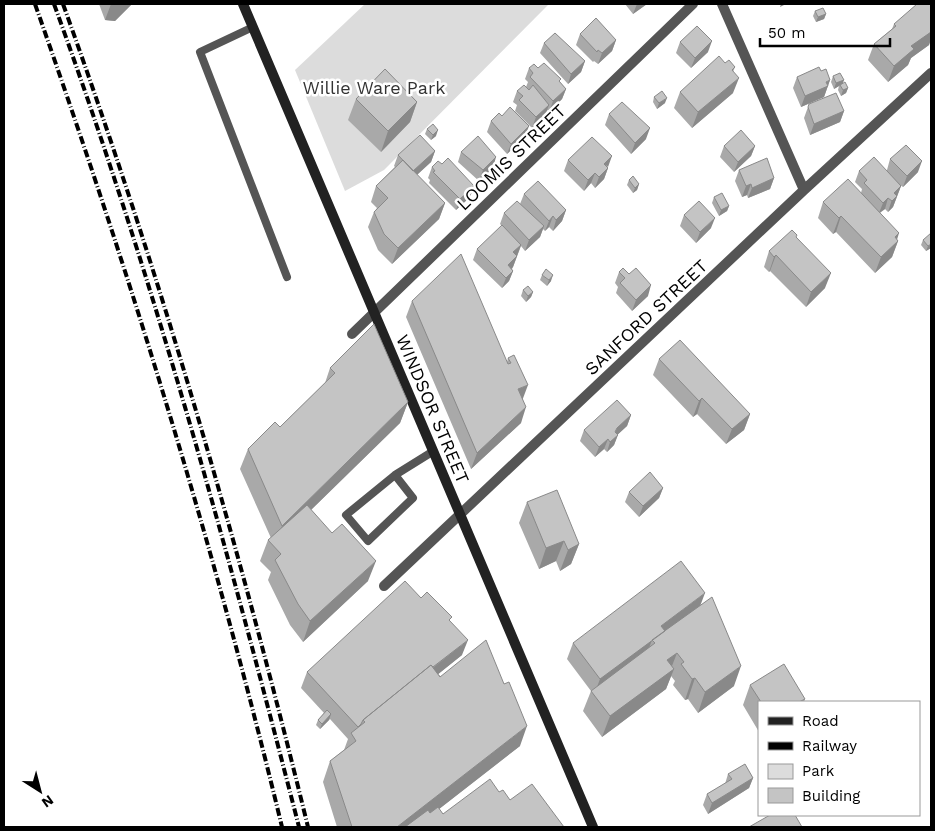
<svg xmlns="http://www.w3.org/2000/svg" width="935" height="831" viewBox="0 0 935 831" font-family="'Work Sans',sans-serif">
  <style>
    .green { fill: #dcdcdc }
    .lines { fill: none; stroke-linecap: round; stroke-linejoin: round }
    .service { stroke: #555; stroke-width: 8 }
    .minor { stroke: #555; stroke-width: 10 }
    .secondary { stroke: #222; stroke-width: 10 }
    .rail { stroke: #000; stroke-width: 4; stroke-dasharray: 8 2.5 1 2.5; stroke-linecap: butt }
    .wall { fill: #a9a9a9 }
    .shaded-wall { fill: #898989 }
    .building { fill: #c4c4c4; stroke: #898989 }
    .labels { text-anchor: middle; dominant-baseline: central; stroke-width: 5; stroke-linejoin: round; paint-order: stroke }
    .park-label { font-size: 18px; fill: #333; stroke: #fff }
    .street-label { font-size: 18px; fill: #000; stroke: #fff }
  </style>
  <rect width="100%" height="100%" fill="#fff"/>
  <path class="green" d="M365 4H549L384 170 345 191 295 70Z"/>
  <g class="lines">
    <path class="service" d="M253 27 200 52 287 277
      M395 475 413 498 368 541 346 515 395 475 432 452"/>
    <path class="minor" d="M722 4 804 190
      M352 334 693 4
      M384 586 804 190 931 73"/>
    <path class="secondary" d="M243 4 593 827"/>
    <path class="rail" d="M35 4C130 274 215 549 282 827
      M54 4C152 273 228 550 299 827
      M63 4C160 273 240 549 308 827"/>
  </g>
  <path class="wall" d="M99 4H132L115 21 105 20Z
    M625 4H647L633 14Z
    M931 4V39L929 45 911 58 908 65 888 82 868 60 874 44 892 29 894 24Z
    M815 11 826 14 824 19 816 22 813 16Z
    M580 34 616 40 612 51 598 64 594 61 593 62 576 45Z
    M680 42 708 52 691 68 676 53Z
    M544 43 585 61 581 72 568 84 540 53Z
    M725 63 735 67 733 72V93L692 128 674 108 680 92Z
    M529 68H538L560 82 566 89 562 99 549 112 547 110 545 116 532 128 515 111 517 105 513 102 517 91 526 87 528 82 525 79Z
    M821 71 830 80 824 97 801 107 793 88 797 77Z
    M833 76 844 80 842 84 848 88 846 93 841 96 838 90 839 86 834 89 831 82Z
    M654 97 665 103 657 109 653 102Z
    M356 99 417 102 410 122 381 152 348 120Z
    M808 107 844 111 840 122 810 135 804 118Z
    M609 114 646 139 631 154 605 125Z
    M491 121 525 137 507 154 487 132Z
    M427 129 436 136 431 140 425 134Z
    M724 146H755L751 156 734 172 720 157Z
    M435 151 431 162 417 175 445 203 439 219 392 264 378 250 368 227 374 212 377 208 371 202 376 186 395 167 394 166 398 155Z
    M461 152 493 168 479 181 458 162Z
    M890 159 918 172 903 187 900 185 901 186 893 207 888 212 885 209 880 213 898 241 892 257 875 273 836 232 833 234 818 218 823 202 861 193 862 189 855 182 859 171 887 170Z
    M568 160 608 167V168L604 179 595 188 591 183 584 191 564 171Z
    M442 164 474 186 470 197 456 210 429 183 430 180 428 178 432 167Z
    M739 170 774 178 770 189 748 198 747 195 742 197 735 181Z
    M629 180 639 184 637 190 633 193 627 185Z
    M524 194 566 210 562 221 553 231 549 227 545 231 543 229 540 237 525 251 521 246 513 267 512 269 513 271 509 281 502 288 473 260 477 249 509 233 500 224 504 213 520 204Z
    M714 197 729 206 727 211 719 216 712 203Z
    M684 215 711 228 696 243 680 226Z
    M796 237 825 288 806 307 770 271 769 272 764 267 769 251Z
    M923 240 931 248 926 251 921 245Z
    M619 272 648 296 632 311 616 293 618 287 615 283Z
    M542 275 551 281 547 286 540 280Z
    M523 290 533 292 531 297 526 302 521 296Z
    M412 301 507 362 508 358 514 355 523 399 521 423 471 469 406 317Z
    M659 359 750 414 744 430 726 444 697 414 693 417 653 375Z
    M330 368 408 402 400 423 311 510 368 581 303 642 290 625 268 580 271 572 260 561 268 540 271 538 240 469 248 449 280 427 325 383Z
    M631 415 627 426 618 434 614 445 607 452 604 449 595 457 580 441 584 430Z
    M663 488 659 498 639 517 625 502 629 492Z
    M527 502 579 544 571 564 560 571 556 561 539 569 519 523Z
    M421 598 450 621 462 655 438 674 520 746 439 809 443 814 499 792 510 800 564 827H337L323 782 330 761 344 750 348 739 330 719 320 729 316 725 318 720 324 713 301 688 307 672Z
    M701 605 734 686 698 713 688 699 685 700 673 685 675 681 671 676 666 689 602 737 583 711 591 691 567 659 573 643Z
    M750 685 805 699 804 702H759V732L743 705Z
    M728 774 753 778 749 788 708 814 703 805 707 794 725 784Z"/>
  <path class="shaded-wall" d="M111 4H132L115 21 105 20Z
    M637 4H647L633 14Z
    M781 4H786L780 7Z
    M826 14 824 19 816 22 818 17Z
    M931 27V39L929 45 911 58 908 65 888 82 894 66 911 46Z
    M616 40 612 51 598 64 602 53Z
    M712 41 708 52 691 68 695 58Z
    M585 61 581 72 568 84 571 74Z
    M739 78 733 93 692 128 698 112Z
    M830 80 824 97 801 107 805 96Z
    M844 80 842 85H840L839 86 834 89 836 83Z
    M848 88 846 93 841 96 843 90Z
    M566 89 562 99 549 112 553 101Z
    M667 98 665 103 657 109 659 103Z
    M417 102 410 122 381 152 388 131Z
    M549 105 545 116 532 128 536 117Z
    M844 111 840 122 810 135 814 124Z
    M529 126 525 137 507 154 511 144Z
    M650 128 646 139 631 154 635 143Z
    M438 130 436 136 431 140 433 135Z
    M755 146 751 156 734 172 738 162Z
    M435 151 431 162 409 182 413 171Z
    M612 156 608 167 604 164Z
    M496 157 493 168 479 181 483 170Z
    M922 161 918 172 903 187 907 176Z
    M608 168 604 179 595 188 599 177Z
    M595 173 591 183 584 191 588 180Z
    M774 178 770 189 748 198 752 188Z
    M639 184 637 190 633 193 635 188Z
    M751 184 747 195 742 197 746 186Z
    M474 186 470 197 456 210 460 199Z
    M901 186 893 207 888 212 894 193Z
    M888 198 885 209 879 213 883 203Z
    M445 203 439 219 392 264 398 248Z
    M729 206 727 211 719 216 721 210Z
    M566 210 562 221 553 231 556 220Z
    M553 216 549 227 545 231 549 221Z
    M841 216 836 232 833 234 839 218Z
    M715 218 711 228 696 243 700 232Z
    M544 226 540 237 525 251 529 240Z
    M899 233 896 243 898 241 892 257 875 273 881 257 895 237Z
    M931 244V248L926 251 928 246Z
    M521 245 517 256 513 252Z
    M776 255 770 271 769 272 774 257Z
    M517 256 513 267 504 276 508 265Z
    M513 271 509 281 502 288 506 278Z
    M831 273 825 288 806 307 811 292Z
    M553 275 551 281 547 286 549 280Z
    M651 285 648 296 632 311 636 300Z
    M533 292 531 297 526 302 528 296Z
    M528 385 522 401 518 389Z
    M702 398 697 414 693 417 699 401Z
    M408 402 400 423 274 546 282 526Z
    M526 407 521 423 471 469 477 453Z
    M750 414 744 430 726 444 732 429Z
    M631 415 627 426 613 439 617 428Z
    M618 435 614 445 607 452 610 442Z
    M608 439 604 449 595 457 599 447Z
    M663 488 659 498 639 517 643 506Z
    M564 541 556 561 539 569 546 548Z
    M579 544 571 564 560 571 568 550Z
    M376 561 368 581 303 642 310 621Z
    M705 593 699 609 663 636 661 626Z
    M468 640 462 655 360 737 365 722Z
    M652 640 646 656 594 695 600 679Z
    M677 653 670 671 674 669 666 689 602 737 610 716 667 660Z
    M741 666 734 686 698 713 705 692Z
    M695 678 688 699 685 700 692 679Z
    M331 714 329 720 320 729 322 724Z
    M527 726 520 746 416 827H397Z
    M753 778 749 788 708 814 712 803Z"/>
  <path class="building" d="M917 4H931V32L911 46 914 49 894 66 874 44 896 26 894 24Z
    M823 8 826 14 818 17 815 11Z
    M596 18 616 40 602 53 598 50 597 52 580 34Z
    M697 26 712 41 695 58 680 42Z
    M555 33 585 61 571 74 544 43Z
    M719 56 725 63 729 60 735 67 732 70 739 78 698 112 680 92Z
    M544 63 561 79 559 81 566 89 553 101 530 77 533 73 529 68 534 64 538 68Z
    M819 67 821 71 826 69 830 80 826 82 828 86 805 96 797 77Z
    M385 69 417 102 388 131 356 99Z
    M840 73 844 80 836 83 833 76Z
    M845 82 848 88 843 90 840 85Z
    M524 85 529 90 533 85 549 105 536 117 519 100 523 96 517 91Z
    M662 91 667 98 659 103 654 97Z
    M836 93 844 111 814 124 808 107 809 104Z
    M622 102 650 128 635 143 609 114Z
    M510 107 529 126 511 144 491 121 499 113 502 116Z
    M433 124 438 130 433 135 427 129Z
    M741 130 755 146 738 162 724 146Z
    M420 135 435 151 413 171 398 155Z
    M478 136 496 157 483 170 461 152Z
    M592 137 612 156 604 164 608 168 599 177 595 173 588 180 568 160Z
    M906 145 922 161 907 176 890 159Z
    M874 157 901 186 894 193 897 196 892 201 888 198 883 203 864 183 867 180 859 171Z
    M448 158 474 186 460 199 433 172 435 171 432 167 438 161 442 164Z
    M767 158 774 178 752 188 751 184 746 186 739 170Z
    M403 160 445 203 398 248 384 234 374 212 388 198 376 186Z
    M633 176 639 184 635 188 629 180Z
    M848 179 899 233 895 237 898 241 881 257 841 216 839 218 823 202Z
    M538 181 566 210 556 220 553 216 549 221 524 194Z
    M722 193 729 206 721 210 714 197Z
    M517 201 544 226 529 240 504 213Z
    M699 201 715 218 700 232 684 215Z
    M502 225 521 245 513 252 517 256 508 265 513 271 506 278 477 249Z
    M792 230 797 235 796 237 831 273 811 292 776 255 774 257 769 251Z
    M931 233V244L928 246 923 240Z
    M461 254 508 364 511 363 508 358 514 355 528 385 518 389 526 407 477 453 412 301Z
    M623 268 629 274 636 268 651 285 636 300 620 283 625 278 619 272Z
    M546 269 553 275 549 280 542 275Z
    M528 286 533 292 528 296 523 290Z
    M374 324 408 402 282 526 248 449 275 422 280 427 335 373 330 368Z
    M680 340 750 414 732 429 702 398 699 401 659 359Z
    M617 400 631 415 617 428 615 432 618 435 610 442 608 439 599 447 584 430Z
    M650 472 663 488 643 506 629 492Z
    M557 490 579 544 568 550 564 541 546 548 527 502Z
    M307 505 332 533 342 524 376 561 310 621 298 604 275 560 281 554 268 540Z
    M681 561 705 593 661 626 665 631 600 679 573 643Z
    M405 581 421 598 427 592 452 617 449 620 468 640 433 667 431 665 363 720 361 724 358 727 307 672Z
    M712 597 741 666 705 692 695 678 692 679 681 664 684 662 677 653 667 660 674 669 610 716 591 691 655 643 652 640Z
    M486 640 504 684 509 682 527 726 397 827H352L330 761 356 741 351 733 365 722 363 720 431 665 440 677Z
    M784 664 805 699 799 702H761L750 685Z
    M327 710 331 714 322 724 318 720Z
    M745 764 753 778 712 803 707 794 732 779 728 774Z
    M490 779 499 792 503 790 510 800 532 784 564 827H405L428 810 430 813 438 807 443 814Z
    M770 815H795L802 827H749Z"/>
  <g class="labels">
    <g class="park-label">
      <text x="374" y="87">Willie Ware Park</text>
    </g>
    <g class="street-label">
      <text transform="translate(511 157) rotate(-44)">LOOMIS STREET</text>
      <text transform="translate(646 317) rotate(-43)">SANFORD STREET</text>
      <text transform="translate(433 409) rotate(67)">WINDSOR STREET</text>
    </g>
  </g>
  <rect width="935" height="831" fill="none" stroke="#000000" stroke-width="10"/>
  <rect x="758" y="701" width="162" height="115" fill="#ffffff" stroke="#999999"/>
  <rect x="768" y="717" width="25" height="8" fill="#222222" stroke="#999999"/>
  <text x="802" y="726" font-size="15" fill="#000000">Road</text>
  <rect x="768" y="742" width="25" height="8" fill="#000000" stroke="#999999"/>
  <text x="802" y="751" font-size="15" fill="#000000">Railway</text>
  <rect x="768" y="764" width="25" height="15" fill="#dcdcdc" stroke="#999999"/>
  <text x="802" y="776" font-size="15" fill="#000000">Park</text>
  <rect x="768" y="788" width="25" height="15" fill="#c4c4c4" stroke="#999999"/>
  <text x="802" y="801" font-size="15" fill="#000000">Building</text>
  <g transform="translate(40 791) rotate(144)" stroke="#ffffff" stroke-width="4" paint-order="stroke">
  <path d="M0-4L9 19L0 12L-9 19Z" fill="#000000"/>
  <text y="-8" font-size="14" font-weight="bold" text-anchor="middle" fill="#000000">N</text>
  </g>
  <path d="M760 38v8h130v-8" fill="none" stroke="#000000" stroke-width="2.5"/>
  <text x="768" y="38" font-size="15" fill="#000000" stroke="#ffffff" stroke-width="4" paint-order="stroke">50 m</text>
</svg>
